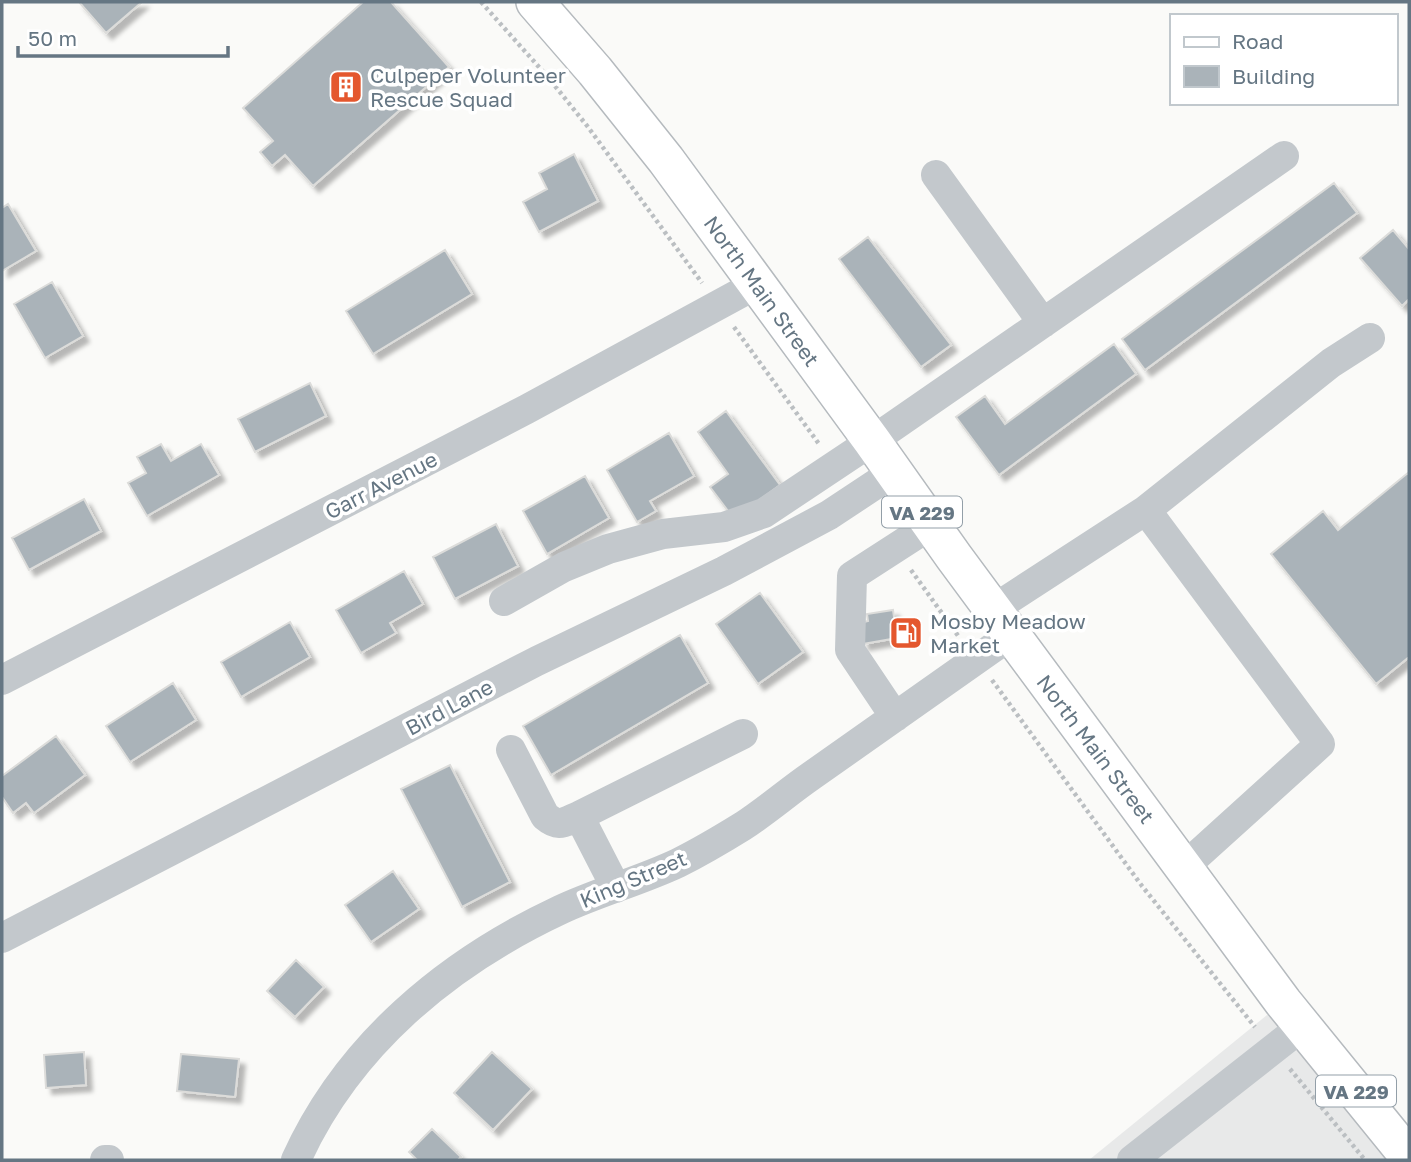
<svg xmlns="http://www.w3.org/2000/svg" width="1411" height="1162" viewBox="0 0 1411 1162" font-family="'Golos Text',sans-serif">
  <style>
    .built { fill: #e8e9e9 }
    .building { fill: #aab3b9; stroke: #dcdcda; stroke-width: 2; filter: url(#shadow) }
    .lines { fill: none; stroke-linecap: round; stroke-linejoin: round }
    .major-casing { stroke: #b5babe; stroke-width: 40 }
    .path { stroke: #bbbfc2; stroke-width: 4.5; stroke-dasharray: 3.5 3.5; stroke-linecap: butt }
    .minor { stroke: #c3c8cc; stroke-width: 30 }
    .major { stroke: #fff; stroke-width: 37 }
    .labels { text-anchor: middle; dominant-baseline: central; stroke-width: 7; stroke-linejoin: round; paint-order: stroke }
    .shield { fill: #fff; stroke: #939fa8; stroke-width: 2 }
    .shield-label { font-size: 19px; font-weight: bold; fill: #657683 }
    .poi-label { font-size: 21px; fill: #657683; stroke: #fff; text-anchor: start }
    .street-label { font-size: 21px; fill: #657683; stroke: #fff }
  </style>
  <defs>
    <filter id="shadow"><feDropShadow dx="6" dy="6" stdDeviation="2" flood-color="#0004"/></filter>
  </defs>
  <rect width="100%" height="100%" fill="#fafaf8"/>
  <path class="built" d="M1283 1002 1409 1160H1089Z"/>
  <path class="building" d="M79 2H142L106 33Z
    M363 2H391L449 67 313 186 285 155 272 166 260 152 273 141 243 108Z
    M574 154 598 201 539 232 523 202 547 189 539 173Z
    M1334 183 1357 213 1145 370 1122 339Z
    M8 204 36 251 2 271V208Z
    M1393 230 1409 249V299L1402 306 1360 258Z
    M868 237 951 345 921 367 839 259Z
    M445 250 472 294 373 354 346 311Z
    M52 282 83 336 45 358 14 304Z
    M1114 344 1136 374 999 475 956 417 985 396 1005 424Z
    M310 383 326 416 255 452 238 419Z
    M726 411 780 485 734 519 710 487 728 474 698 432Z
    M669 433 694 476 650 501 656 511 637 522 607 470Z
    M161 444 171 461 201 444 219 475 147 516 128 483 146 473 137 457Z
    M1409 472V657L1376 684 1271 554 1323 511 1338 530Z
    M585 476 609 518 547 554 523 511Z
    M84 499 101 531 29 570 12 538Z
    M496 524 518 566 455 599 433 557Z
    M404 571 423 604 390 623 396 633 361 653 336 610Z
    M760 593 803 652 758 684 716 624Z
    M893 610 897 638 863 644 860 623 868 621 867 614Z
    M290 622 310 657 241 697 221 662Z
    M680 635 708 683 551 775 523 726Z
    M173 683 196 720 130 762 106 726Z
    M56 736 85 775 34 813 26 803 13 813 2 797V776Z
    M450 765 510 882 462 907 401 789Z
    M393 871 419 909 371 942 345 905Z
    M296 960 324 987 295 1017 267 991Z
    M84 1052 86 1085 46 1088 44 1055Z
    M492 1052 532 1089 493 1130 454 1093Z
    M181 1054 239 1059 235 1097 177 1091Z
    M432 1129 461 1157 458 1160H417L409 1152Z"/>
  <g class="lines">
    <defs>
      <path id="major" d="M535 2 595 71 666 160 872 441 954 557 1283 1002 1409 1157"/>
    </defs>
    <use href="#major" class="major-casing"/>
    <path class="path" d="M481 2 547 76 588 127 702 283
      M734 327 819 444
      M911 570 959 637
      M992 680 1142 886 1255 1027
      M1290 1069 1365 1160"/>
    <path class="minor" d="M936 175 1043 323
      M1146 510 1331 363 1370 338
      M504 601 564 567 608 549 663 534 724 527 764 513 872 441 1284 156
      M992 610 1146 510 1320 744 1183 868
      M2 680 527 409 757 284
      M895 717 850 650 852 576 931 525
      M511 750 545 816C559 828 564 822 579 816
      M616 888 579 816 743 734
      M2 938 537 661 724 571 829 515 894 472
      M105 1160H109
      M296 1160C348 1045 447 963 560 910 598 892 640 881 678 863 700 852 722 839 743 826 766 811 788 792 811 776 878 729 944 682 1011 635
      M1132 1160 1304 1025"/>
    <use href="#major" class="major"/>
  </g>
  <defs>
    <symbol id="building-square" viewBox="-11 -11 22 22"><rect x="-9" y="-9" width="18" height="18" rx="4" fill="#e4572e" stroke="#fff"/><path d="M-4-6H4V6H1V3H-1V6H-4ZM-2.5-4.3h1.7v1.8h-1.7ZM.8-4.3h1.7v1.8H.8ZM-2.5-1h1.7V.8h-1.7ZM.8-1h1.7V.8H.8Z" fill="#fff"/></symbol>
    <symbol id="fuel-square" viewBox="-11 -11 22 22"><rect x="-9" y="-9" width="18" height="18" rx="4" fill="#e4572e" stroke="#fff"/><path d="M-5.5-6h7V0h2V4h1.3V-2.5L3-4.5l.8-.8L6-3V5H2.5V1h-1V6h-7ZM-4.2-4.7v3.2H.2V-4.7Z" fill="#fff"/></symbol>
  </defs>
  <g fill-rule="evenodd">
    <use href="#building-square" x="327" y="68" width="38" height="38"/>
    <use href="#fuel-square" x="887" y="614" width="38" height="38"/>
  </g>
  <g class="labels">
    <g class="shield">
      <rect x="882" y="496.5" width="80" height="31" rx="5"/>
      <rect x="1316" y="1075.5" width="80" height="31" rx="5"/>
    </g>
    <g class="shield-label">
      <text x="922" y="512">VA 229</text>
      <text x="1356" y="1091">VA 229</text>
    </g>
    <g class="poi-label">
      <text x="370" y="75">Culpeper Volunteer<tspan x="370" dy="24">Rescue Squad</tspan></text>
      <text x="930" y="621">Mosby Meadow<tspan x="930" dy="24">Market</tspan></text>
    </g>
    <g class="street-label">
      <text transform="translate(762 291) rotate(54)">North Main Street</text>
      <text transform="translate(381 485) rotate(-27)">Garr Avenue</text>
      <text transform="translate(449 707) rotate(-28)">Bird Lane</text>
      <text transform="translate(1096 749) rotate(53)">North Main Street</text>
      <text transform="translate(633 879) rotate(-23)">King Street</text>
    </g>
  </g>
  <rect width="1411" height="1162" fill="none" stroke="#657683" stroke-width="7"/>
  <rect x="1170" y="14" width="228" height="91" fill="#ffffff" stroke="#c1c8cd" stroke-width="2"/>
  <rect x="1184" y="37" width="35" height="10" fill="#ffffff" stroke="#c1c8cd" stroke-width="2"/>
  <text x="1232" y="49" font-size="21" fill="#657683">Road</text>
  <rect x="1184" y="66" width="35" height="21" fill="#aab3b9" stroke="#c1c8cd" stroke-width="2"/>
  <text x="1232" y="84" font-size="21" fill="#657683">Building</text>
  <path d="M18 46v10h210v-10" fill="none" stroke="#657683" stroke-width="3.5"/>
  <text x="28" y="46" font-size="21" fill="#657683" stroke="#ffffff" stroke-width="5" paint-order="stroke">50 m</text>
</svg>
